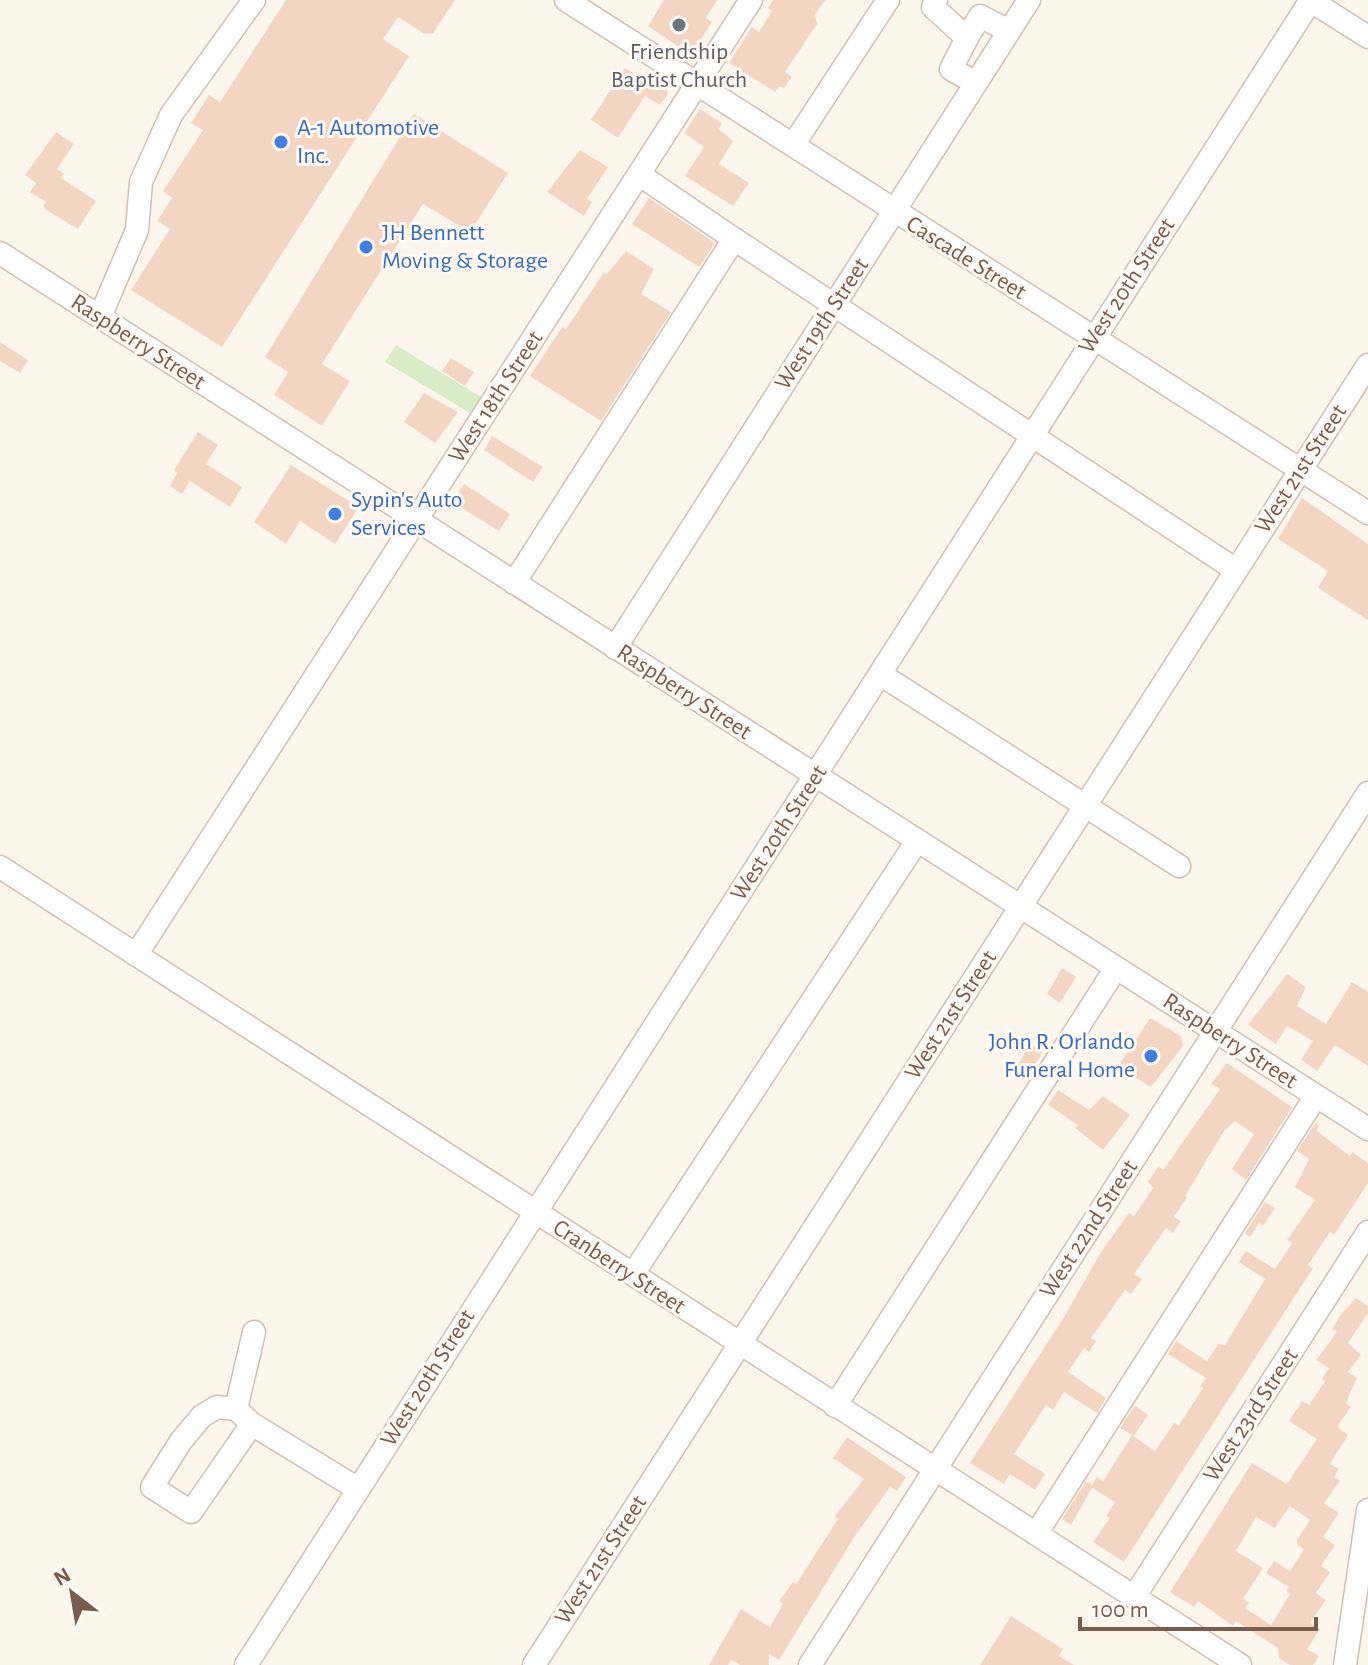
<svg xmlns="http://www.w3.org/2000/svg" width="1368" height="1665" viewBox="0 0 1368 1665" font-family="'Alegreya Sans',sans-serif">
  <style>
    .green { fill: #d8ecc9 }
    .building { fill: #f3d5c3; fill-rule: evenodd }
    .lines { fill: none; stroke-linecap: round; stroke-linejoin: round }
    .minor-casing { stroke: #d1beb0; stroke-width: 25 }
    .minor { stroke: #fff; stroke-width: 22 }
    .worship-dot { fill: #6b7280; stroke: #fffaf3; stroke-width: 3 }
    .shop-dot { fill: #3f7fe0; stroke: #fffaf3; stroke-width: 3 }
    .labels { text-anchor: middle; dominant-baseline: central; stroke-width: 6; stroke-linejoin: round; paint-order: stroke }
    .worship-label { font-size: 24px; fill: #5b616d; stroke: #fffaf3 }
    .shop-label { font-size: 24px; fill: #366cbe; stroke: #fffaf3; text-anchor: start }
    .street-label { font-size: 24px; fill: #7a5c4d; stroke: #fffaf3 }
  </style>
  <rect width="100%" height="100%" fill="#fdf6ec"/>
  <path class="green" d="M396 345 481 397 470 413 385 362Z"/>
  <path class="building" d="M286 0H455L433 33 425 34 398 17 383 39 409 56 222 347 131 290 170 229 157 221 172 198 163 191 203 130 191 123 209 95 220 102Z
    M664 0H717L706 18 712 22 691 55 648 26Z
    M773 0H825L815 15 817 24 785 72 792 77 784 88 779 86 775 92 729 63 752 27 759 32 772 11 768 8Z
    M625 68 638 76 641 72 667 89 668 94 660 105 645 96 618 138 591 120Z
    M700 109 722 123 719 129 733 141 719 164 749 183 733 206 685 176 704 147 684 133Z
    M414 114 508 173 470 232 423 204 322 364 350 381 322 426 274 395 288 372 265 357Z
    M56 132 74 144 57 169 64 174 61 178 96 201 78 229 46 210 43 206 46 202 30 192 36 183 25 175Z
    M580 150 608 167 587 199 592 202 584 216 547 192Z
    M649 198 715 243 699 267 632 224Z
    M626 251 654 269 641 294 671 312 601 421 530 376 562 327 566 329 604 272 607 274Z
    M0 342 28 360 20 373 0 361Z
    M451 358 474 372 465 386 442 371Z
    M424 393 458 412 435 443 404 422Z
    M198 432 218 445 206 464 242 487 230 507 190 481 182 494 170 486 177 473 174 470Z
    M492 436 543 467 533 482 484 450Z
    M291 465 359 507 335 544 300 521 286 544 254 522Z
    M464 484 510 514 499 531 452 502Z
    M1302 498 1368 544V620L1318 588 1328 571 1278 539Z
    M1062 968 1076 977 1060 1003 1047 994Z
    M1287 974 1306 987 1297 1006 1326 1024 1352 982 1368 992V1066L1335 1045 1317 1071 1301 1060 1313 1041 1287 1026 1276 1044 1248 1025Z
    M1150 1018 1181 1036 1183 1046 1151 1087 1118 1067Z
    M1030 1044 1043 1052 1026 1077 1015 1070Z
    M1227 1063 1292 1107 1246 1180 1232 1169 1254 1134 1235 1121 1224 1131 1185 1196 1187 1197 1174 1217 1181 1221 1173 1233 1166 1228 1134 1274 1142 1279 1131 1294 1125 1290 1091 1338 1096 1341 1089 1352 1084 1348 1068 1372 1106 1398 1097 1413 1064 1392 1053 1410 1046 1405 1014 1454 1045 1474 1035 1490 1010 1474 1004 1484 970 1463 1064 1317 1101 1252 1129 1213 1134 1216 1153 1188 1148 1182 1158 1167 1164 1169 1220 1089 1211 1084Z
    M1058 1090 1089 1110 1103 1096 1130 1115 1103 1150 1075 1128 1078 1125 1048 1105Z
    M1316 1122 1319 1125 1317 1131 1350 1156 1352 1152 1368 1163V1183L1334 1235 1330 1232 1308 1265 1313 1268 1124 1562 1093 1542 1110 1518 1106 1516 1115 1502 1092 1488 1071 1525 1062 1519 1086 1481 1092 1485 1097 1477 1103 1481 1132 1435 1155 1451 1174 1423 1179 1425 1203 1388 1200 1386 1206 1378 1168 1354 1176 1341 1207 1361 1218 1344 1225 1345 1265 1279 1239 1262 1246 1251 1275 1269 1292 1243 1287 1240 1315 1200 1295 1187 1309 1159 1297 1151Z
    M1265 1202 1275 1208 1263 1226 1259 1223 1250 1237 1245 1233Z
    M1356 1298 1368 1306V1313L1348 1343 1361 1355 1348 1372 1357 1378 1346 1403 1351 1407 1337 1427 1348 1435 1330 1464 1339 1469 1334 1477 1340 1481 1324 1503 1339 1513 1323 1537 1335 1545 1321 1566 1330 1572 1316 1593 1326 1600 1310 1623 1320 1629 1307 1649 1319 1656 1313 1665H1290L1279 1658 1278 1648 1236 1621 1233 1626 1198 1601 1194 1607 1170 1592 1252 1463 1287 1484 1317 1439 1289 1421 1302 1401 1309 1405 1325 1381 1322 1379 1329 1368 1316 1360 1337 1332 1332 1329 1339 1317ZM1290 1506 1310 1520 1297 1540V1545L1304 1549 1290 1571 1274 1561 1266 1573 1289 1587 1286 1591 1290 1594 1271 1625 1245 1608 1249 1603 1243 1599 1263 1568 1236 1551 1256 1517 1275 1528Z
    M1135 1406 1148 1415 1134 1436 1120 1428Z
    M847 1437 906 1477 897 1491 890 1487 853 1539 779 1660 769 1654V1665H740L731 1660 728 1665H709L741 1609 770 1627 783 1604 779 1601 793 1582 796 1584 838 1519 834 1517 864 1479 833 1458Z
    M1011 1616 1063 1649 1059 1656 1074 1665H980Z"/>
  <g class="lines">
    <defs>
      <path id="minor" d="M566 0 1368 513
        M936 0 933 7 967 38 951 69 976 83
        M1311 1 1368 37
        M967 38 980 16 1009 31
        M793 145 888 0
        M640 175 734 239
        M0 253 1368 1129
        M100 317 137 230 141 182 171 115 254 0
        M514 583 734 239 1236 570
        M615 648 1029 0
        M880 674 1179 866
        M0 867 1240 1665
        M136 955 751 0
        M633 1274 917 841
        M835 1406 1116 968
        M236 1409 254 1332
        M252 1424 191 1512 152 1487 181 1441 202 1416 217 1407 236 1409 252 1424 358 1489
        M1036 1534 1316 1096
        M1134 1597 1368 1232
        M246 1665 1311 0
        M534 1665 1368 365
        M810 1665 1368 793
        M1345 1665 1368 1510"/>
    </defs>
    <use href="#minor" class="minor-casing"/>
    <use href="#minor" class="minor"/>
  </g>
  <circle class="worship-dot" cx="679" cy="25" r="8"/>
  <g class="shop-dot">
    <circle cx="281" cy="142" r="8"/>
    <circle cx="366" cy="247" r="8"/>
    <circle cx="335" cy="514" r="8"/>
    <circle cx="1151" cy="1056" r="8"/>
  </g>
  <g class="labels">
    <g class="worship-label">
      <text x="679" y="52">Friendship<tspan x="679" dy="28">Baptist Church</tspan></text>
    </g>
    <g class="shop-label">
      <text x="297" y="128">A-1 Automotive<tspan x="297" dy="28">Inc.</tspan></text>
      <text x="382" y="233">JH Bennett<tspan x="382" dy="28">Moving &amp; Storage</tspan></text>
      <text x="351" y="500">Sypin's Auto<tspan x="351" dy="28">Services</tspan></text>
      <text x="1135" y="1042" text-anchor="end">John R. Orlando<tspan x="1135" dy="28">Funeral Home</tspan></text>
    </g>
    <g class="street-label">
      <text transform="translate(966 258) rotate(32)">Cascade Street</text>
      <text transform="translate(1127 286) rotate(-57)">West 20th Street</text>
      <text transform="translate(822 324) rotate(-57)">West 19th Street</text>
      <text transform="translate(138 342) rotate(33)">Raspberry Street</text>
      <text transform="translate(496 397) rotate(-57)">West 18th Street</text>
      <text transform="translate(1301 469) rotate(-57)">West 21st Street</text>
      <text transform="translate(684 692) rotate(33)">Raspberry Street</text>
      <text transform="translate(779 833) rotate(-57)">West 20th Street</text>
      <text transform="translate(951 1015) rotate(-57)">West 21st Street</text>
      <text transform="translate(1230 1041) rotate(33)">Raspberry Street</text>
      <text transform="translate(1089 1229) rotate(-57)">West 22nd Street</text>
      <text transform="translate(619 1267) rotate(33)">Cranberry Street</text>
      <text transform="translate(428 1378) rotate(-58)">West 20th Street</text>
      <text transform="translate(1251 1415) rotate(-57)">West 23rd Street</text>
      <text transform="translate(601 1560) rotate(-57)">West 21st Street</text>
    </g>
  </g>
  <g transform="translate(72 1593) rotate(329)" stroke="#fffaf3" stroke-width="6" paint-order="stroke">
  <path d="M0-6L14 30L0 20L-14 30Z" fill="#7a5c4d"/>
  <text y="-12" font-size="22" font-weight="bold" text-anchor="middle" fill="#7a5c4d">N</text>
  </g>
  <path d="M1080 1617v12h236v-12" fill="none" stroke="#7a5c4d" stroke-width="4"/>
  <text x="1092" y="1617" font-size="24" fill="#7a5c4d" stroke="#fffaf3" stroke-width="6" paint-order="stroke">100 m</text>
</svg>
